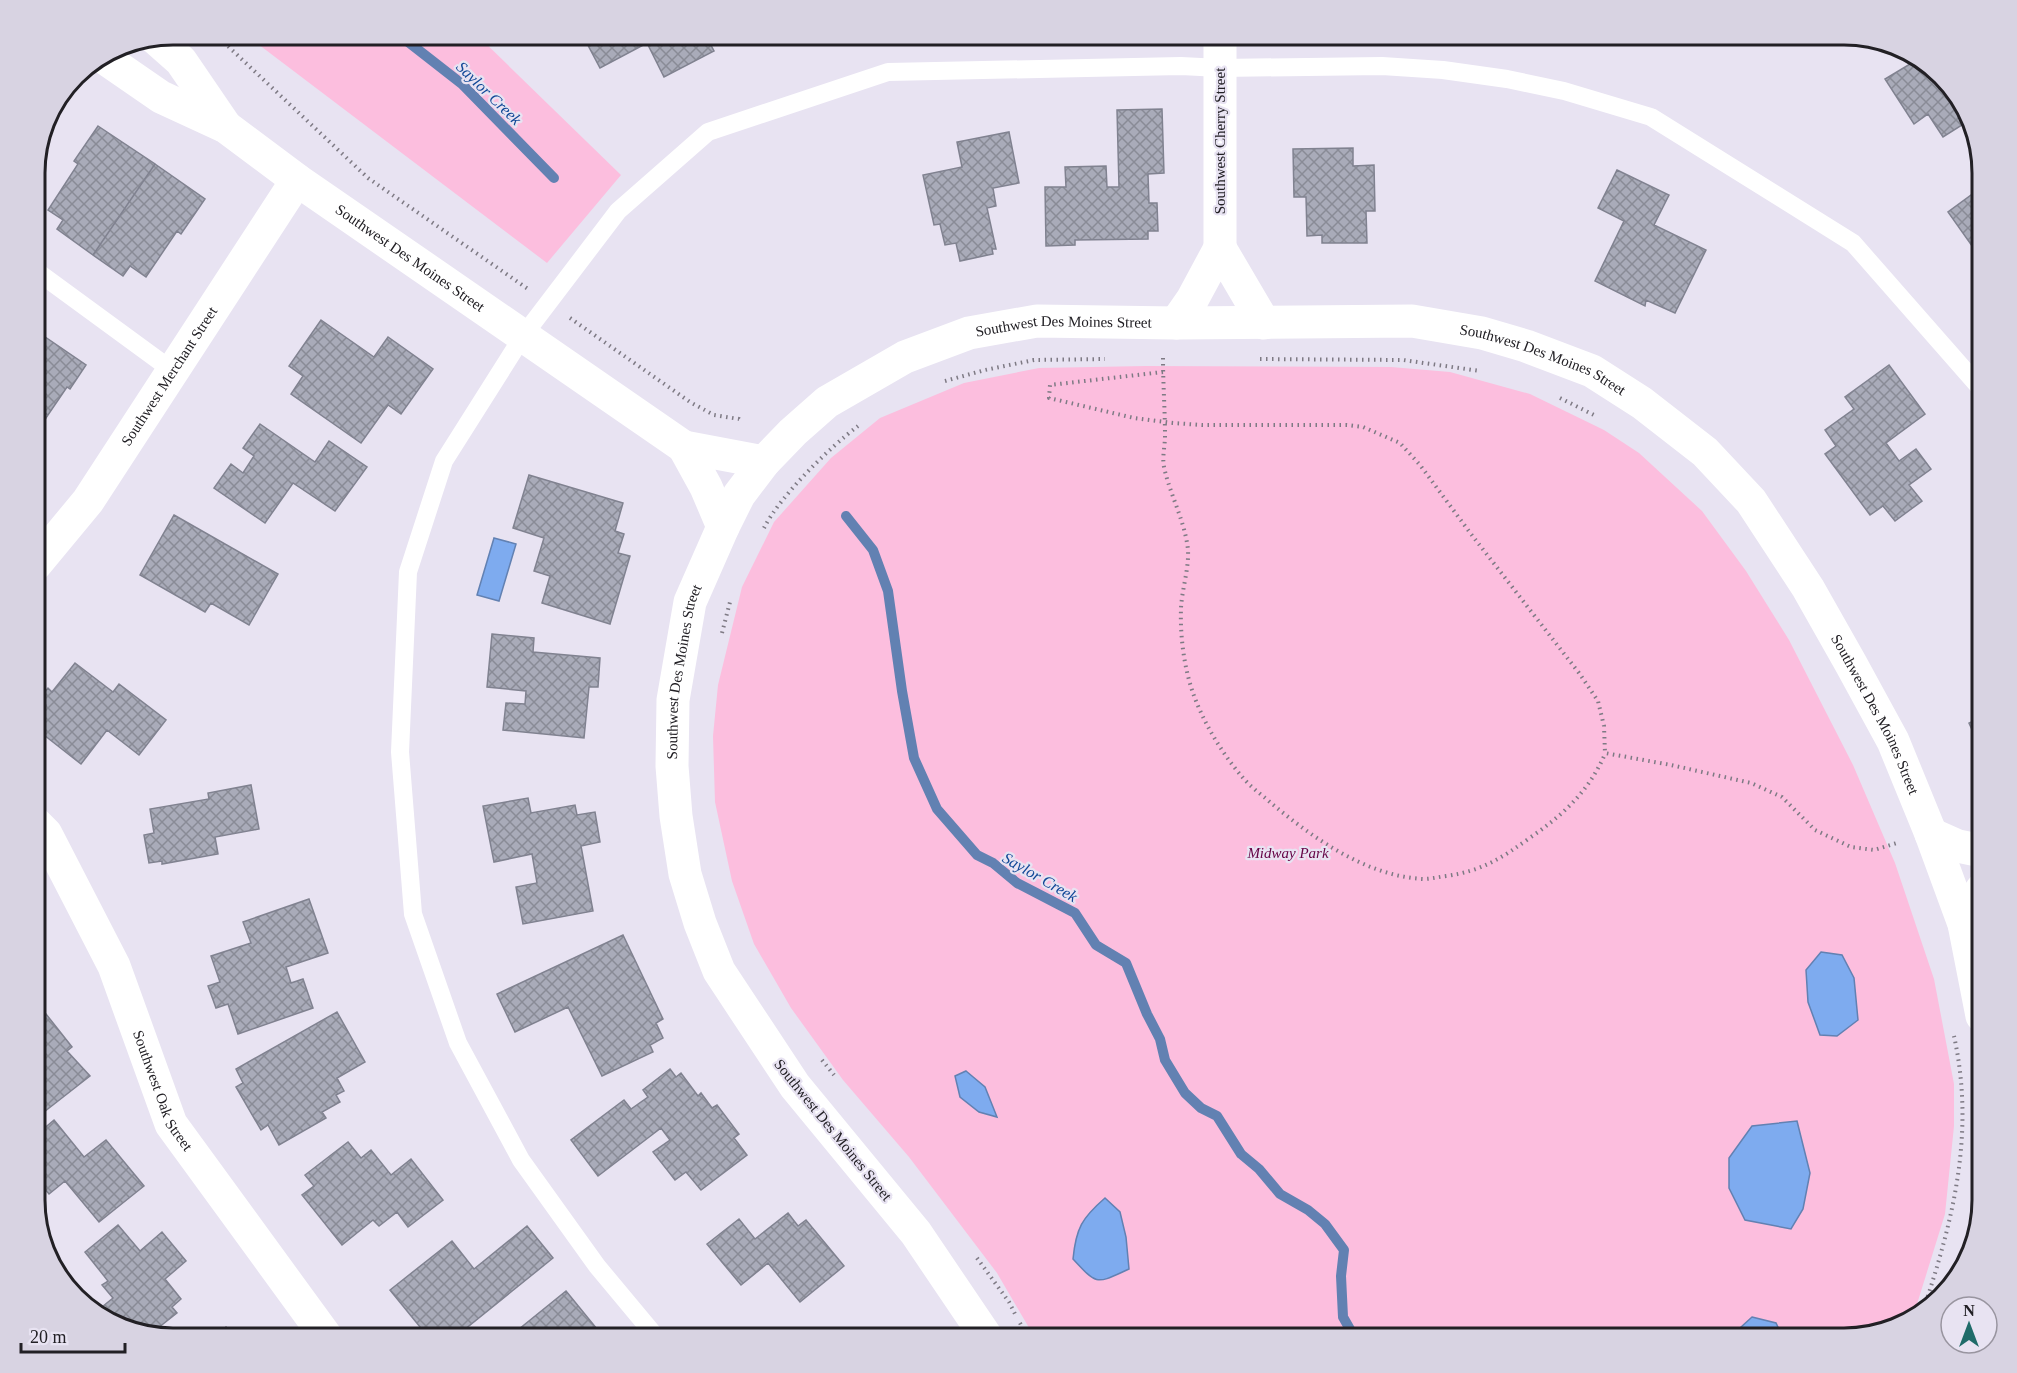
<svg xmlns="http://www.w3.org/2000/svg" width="2017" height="1373" viewBox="0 0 2017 1373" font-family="Georgia,serif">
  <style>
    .park { fill: #fcbede }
    .water { fill: #7eabef; stroke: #6281b2; stroke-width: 1.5 }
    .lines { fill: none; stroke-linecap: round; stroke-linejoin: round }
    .stream { stroke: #6281b2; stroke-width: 10 }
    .building { fill: url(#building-cross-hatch); stroke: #808290; stroke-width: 1.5 }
    .path { stroke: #7e7a84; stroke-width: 4; stroke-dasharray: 1.5 4.5; stroke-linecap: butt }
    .lane { stroke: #fff; stroke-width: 18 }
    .street { stroke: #fff; stroke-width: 33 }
    .labels { text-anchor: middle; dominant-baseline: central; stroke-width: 4.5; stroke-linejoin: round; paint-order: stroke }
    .street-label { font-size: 15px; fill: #222025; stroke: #e8e3f2 }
    .park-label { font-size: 15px; font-style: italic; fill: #650345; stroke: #e8e3f2 }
    .water-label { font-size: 16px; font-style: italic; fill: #114897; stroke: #e8e3f2 }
    .rim { fill: none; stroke: #222025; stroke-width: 3 }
  </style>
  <defs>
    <pattern id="building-cross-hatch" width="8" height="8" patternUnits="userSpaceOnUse" patternTransform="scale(1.5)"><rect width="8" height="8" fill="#a9abb9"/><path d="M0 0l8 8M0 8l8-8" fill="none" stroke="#898b96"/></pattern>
  </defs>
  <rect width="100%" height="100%" fill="#e8e3f2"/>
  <path class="park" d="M246 35H477L621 175 547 263Z
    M1146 366 1391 367 1450 372 1530 394 1604 430 1639 453 1702 511 1746 571 1789 640 1853 765 1895 863 1934 979 1954 1084V1126L1945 1214 1913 1317 1905 1324 1844 1338H1035L997 1273 909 1157 843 1080 791 1008 754 944 732 881 715 802 713 736 718 685 742 587 774 522 831 458 880 418 964 383 1039 368Z"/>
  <path class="water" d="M494 538 516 544 499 601 477 595Z
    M1821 952 1842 955 1854 978 1858 1020 1837 1036 1820 1035 1808 1002 1806 970Z
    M966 1071 985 1087 997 1117 979 1112 960 1097 955 1076Z
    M1797 1121 1810 1173 1803 1209 1791 1229 1745 1220 1729 1188V1158L1752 1126Z
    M1105 1198 1120 1212 1126 1237 1129 1269C1096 1284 1098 1286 1073 1259 1076 1228 1082 1218 1105 1198Z
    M1752 1317 1776 1323 1783 1338H1729Z"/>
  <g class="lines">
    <path class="stream" d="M398 34 462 84 554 178
      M846 516 873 550 888 591 902 691 914 758 937 809 977 855 993 863 1017 883 1075 913 1096 945 1126 963 1147 1014 1160 1039 1165 1060 1185 1093 1201 1108 1217 1116 1241 1154 1259 1169 1280 1194 1308 1210 1325 1224 1344 1250 1341 1276 1343 1317 1355 1338"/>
  </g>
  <path class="building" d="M582 34H705L714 51 664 77 647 43 600 68Z
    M1920 58 1968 112 1970 120 1943 137 1928 114 1914 124 1885 79Z
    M1162 109 1164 173 1148 174 1149 203H1157L1158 231H1148V239L1075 240V245L1046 246 1045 187H1066L1065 167 1106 166 1107 187H1119L1117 110Z
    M98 126 155 164 93 255 57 229 63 220 48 210 78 164 74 161Z
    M1009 132 1019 183 993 188 996 206 987 208 996 249H992L993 254 960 261 956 243 945 245 940 224 934 225 923 175 962 167 957 142Z
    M1353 148V166L1374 165 1375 211H1366L1367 243H1322V235L1307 236 1306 197H1294L1293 149Z
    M155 164 205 199 181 234 177 231 146 277 130 266 123 276 93 255Z
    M1617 170 1669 195 1654 225 1706 250 1675 313 1646 300 1645 306 1595 281 1624 221 1598 208Z
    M1982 187V260L1948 212Z
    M321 320 374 357 388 337 433 369 401 414 388 405 361 443 291 394 303 376 289 366Z
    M35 330 86 365 70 389 67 387 48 415 35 406Z
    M1889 365 1925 414 1886 443 1899 461 1916 449 1931 469 1909 485 1922 501 1895 521 1883 506 1870 515 1825 454 1836 446 1825 430 1854 409 1845 397Z
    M35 406 48 415 35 435Z
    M260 424 315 462 329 441 367 467 335 511 293 483 265 523 214 488 231 464 243 473 254 456 243 448Z
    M529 475 623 503 615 531 624 534 618 553 630 556 610 624 542 603 550 576 534 571 544 538 513 528Z
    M174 515 278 574 249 625 211 603 205 612 140 575Z
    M492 634 534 638 533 652 600 658 598 687H589L584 738 503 730 506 703 525 704 526 691 487 687Z
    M75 663 113 692 119 684 166 720 139 755 107 730 81 764 35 728V719L46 705 39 699 48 688 52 692Z
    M1982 717V751L1969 723Z
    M251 785 259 829 215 837 218 854 162 864V861L149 863 144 835 154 833 150 809 209 799 208 793Z
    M528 798 531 813 575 805 577 815 595 812 600 842 581 846 593 911 523 924 516 887 537 883 532 854 494 862 483 806Z
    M309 899 328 953 286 967 291 983 303 979 313 1008 238 1034 228 1004 216 1008 208 986 220 982 211 956 251 943 243 922Z
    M623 935 663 1019 656 1023 663 1038 650 1045 653 1052 602 1076 568 1007 515 1032 497 994Z
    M337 1012 365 1062 337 1078 344 1091 336 1095 340 1102 322 1112 326 1118 279 1145 268 1125 261 1130 236 1087 243 1083 236 1069Z
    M46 1014 72 1047 67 1051 90 1076 35 1119V1023Z
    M670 1069 676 1077 681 1073 698 1096 701 1093 712 1108 717 1105 739 1134 734 1138 747 1155 701 1190 686 1172 675 1180 653 1152 670 1140 661 1128 598 1176 571 1140 624 1100 631 1109 648 1097 643 1090Z
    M54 1120 84 1157 106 1140 144 1186 99 1222 65 1181 49 1194 35 1177V1136Z
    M348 1142 361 1158 371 1150 391 1175 411 1159 443 1200 408 1227 397 1212 379 1226 373 1220 342 1245 302 1195 314 1186 305 1175Z
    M788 1213 798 1226 806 1220 844 1266 800 1302 768 1263 741 1285 707 1244 739 1219 755 1239Z
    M118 1225 140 1251 162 1232 186 1261 165 1279 181 1299 172 1307 177 1313 153 1332 135 1327 129 1319 124 1323 101 1316 97 1311 113 1298 102 1285 108 1281 85 1252Z
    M527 1226 553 1258 454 1338H429L390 1290 452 1241 474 1269Z
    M566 1291 602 1335 598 1338H508Z
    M226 1327 236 1338H212Z"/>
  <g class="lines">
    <path class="path" d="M215 34 368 178 528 289
      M570 318 690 402 714 415 739 419 741 421
      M1163 358C1163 384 1165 410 1165 436 1165 446 1162 457 1164 467 1170 495 1185 521 1188 550 1189 569 1182 589 1181 608 1180 636 1184 667 1193 693 1204 724 1223 755 1244 779 1252 788 1262 795 1271 803 1313 838 1366 876 1423 879 1431 879 1438 877 1446 876 1482 871 1502 858 1531 837 1563 815 1589 791 1605 754
      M1260 359 1403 360 1480 371
      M1163 372 1050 385 1049 398 1134 418 1173 423 1202 425H1347L1363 427 1400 443 1420 465 1471 534 1579 673 1598 701 1604 726 1605 753 1671 765 1751 783 1782 797 1815 830 1851 847 1874 850 1900 842
      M945 381 985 370 1034 360 1105 359
      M1560 398 1594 415
      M764 528C780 496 830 447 858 426
      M722 633 730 602
      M822 1060 834 1075
      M977 1258 1009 1302 1016 1316
      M1924 1308C1954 1217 1975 1132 1954 1036
      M1020 1323 1028 1338"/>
    <path class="lane" d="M35 270 173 371
      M657 1338 597 1266 521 1160 458 1043 413 914 400 752 408 572 444 461 523 336 618 211 708 132 888 72 1181 66 1220 68 1382 66 1443 70 1507 79 1564 91 1651 117 1853 243 1982 390"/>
    <g class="street">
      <path d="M1220 34V248"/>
      <path d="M155 38 181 61 226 127"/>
      <path id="s1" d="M103 57 161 97 226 127 297 180 684 447"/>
      <path d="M1176 323 1192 300 1220 248 1264 323"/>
      <path d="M723 527 706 487 684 447 764 462"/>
      <path id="s2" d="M35 565 88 501 297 180"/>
      <path id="s3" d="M35 823 46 834 114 966 171 1124 327 1338"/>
      <path d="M1931 834 1958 846 1982 851"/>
      <path d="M1964 924 1977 896 1982 889"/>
      <path id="s4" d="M987 1338 916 1233 795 1086 719 971 700 923 685 874 676 816 672 766 673 700 690 602 723 527 739 495 764 462 793 432 827 402 905 357 969 333 1037 321 1176 323 1412 321 1482 333 1526 346 1592 371 1642 403 1705 452 1751 501 1808 588 1851 664 1893 741 1931 834 1964 924 1982 1016"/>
    </g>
  </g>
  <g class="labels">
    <g class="street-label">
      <text transform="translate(1220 141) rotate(-90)">Southwest Cherry Street</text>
      <text stroke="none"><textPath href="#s1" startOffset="368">Southwest Des Moines Street</textPath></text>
      <text stroke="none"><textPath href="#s4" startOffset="1332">Southwest Des Moines Street</textPath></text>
      <text stroke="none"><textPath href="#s4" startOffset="1818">Southwest Des Moines Street</textPath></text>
      <text stroke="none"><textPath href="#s2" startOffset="232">Southwest Merchant Street</textPath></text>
      <text stroke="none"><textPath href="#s4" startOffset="762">Southwest Des Moines Street</textPath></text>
      <text stroke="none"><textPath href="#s4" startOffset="2322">Southwest Des Moines Street</textPath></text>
      <text stroke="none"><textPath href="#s3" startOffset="298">Southwest Oak Street</textPath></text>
      <text transform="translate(833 1130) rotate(51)">Southwest Des Moines Street</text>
    </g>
    <g class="park-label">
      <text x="1288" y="853">Midway Park</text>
    </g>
    <g class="water-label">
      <text transform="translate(489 93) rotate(44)">Saylor Creek</text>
      <text transform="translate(1040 877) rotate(30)">Saylor Creek</text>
    </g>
  </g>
  <path d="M0 0H2017V1373H0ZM173 45H1844A128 128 0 0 1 1972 173V1200A128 128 0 0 1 1844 1328H173A128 128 0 0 1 45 1200V173A128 128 0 0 1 173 45Z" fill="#d8d3e2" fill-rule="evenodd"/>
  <path class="rim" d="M173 45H1844A128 128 0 0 1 1972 173V1200A128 128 0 0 1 1844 1328H173A128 128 0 0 1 45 1200V173A128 128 0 0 1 173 45Z"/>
  <g transform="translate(1969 1325)"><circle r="28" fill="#e8e3f2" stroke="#9995a0" stroke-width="1.5"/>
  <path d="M0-4.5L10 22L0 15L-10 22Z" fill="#1f6b69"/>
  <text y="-9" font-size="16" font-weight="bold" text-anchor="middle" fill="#222025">N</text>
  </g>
  <path d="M21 1343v9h104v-9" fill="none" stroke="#222025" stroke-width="3"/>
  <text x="30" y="1343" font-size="18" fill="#222025" stroke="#e8e3f2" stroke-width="4.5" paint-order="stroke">20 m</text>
</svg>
